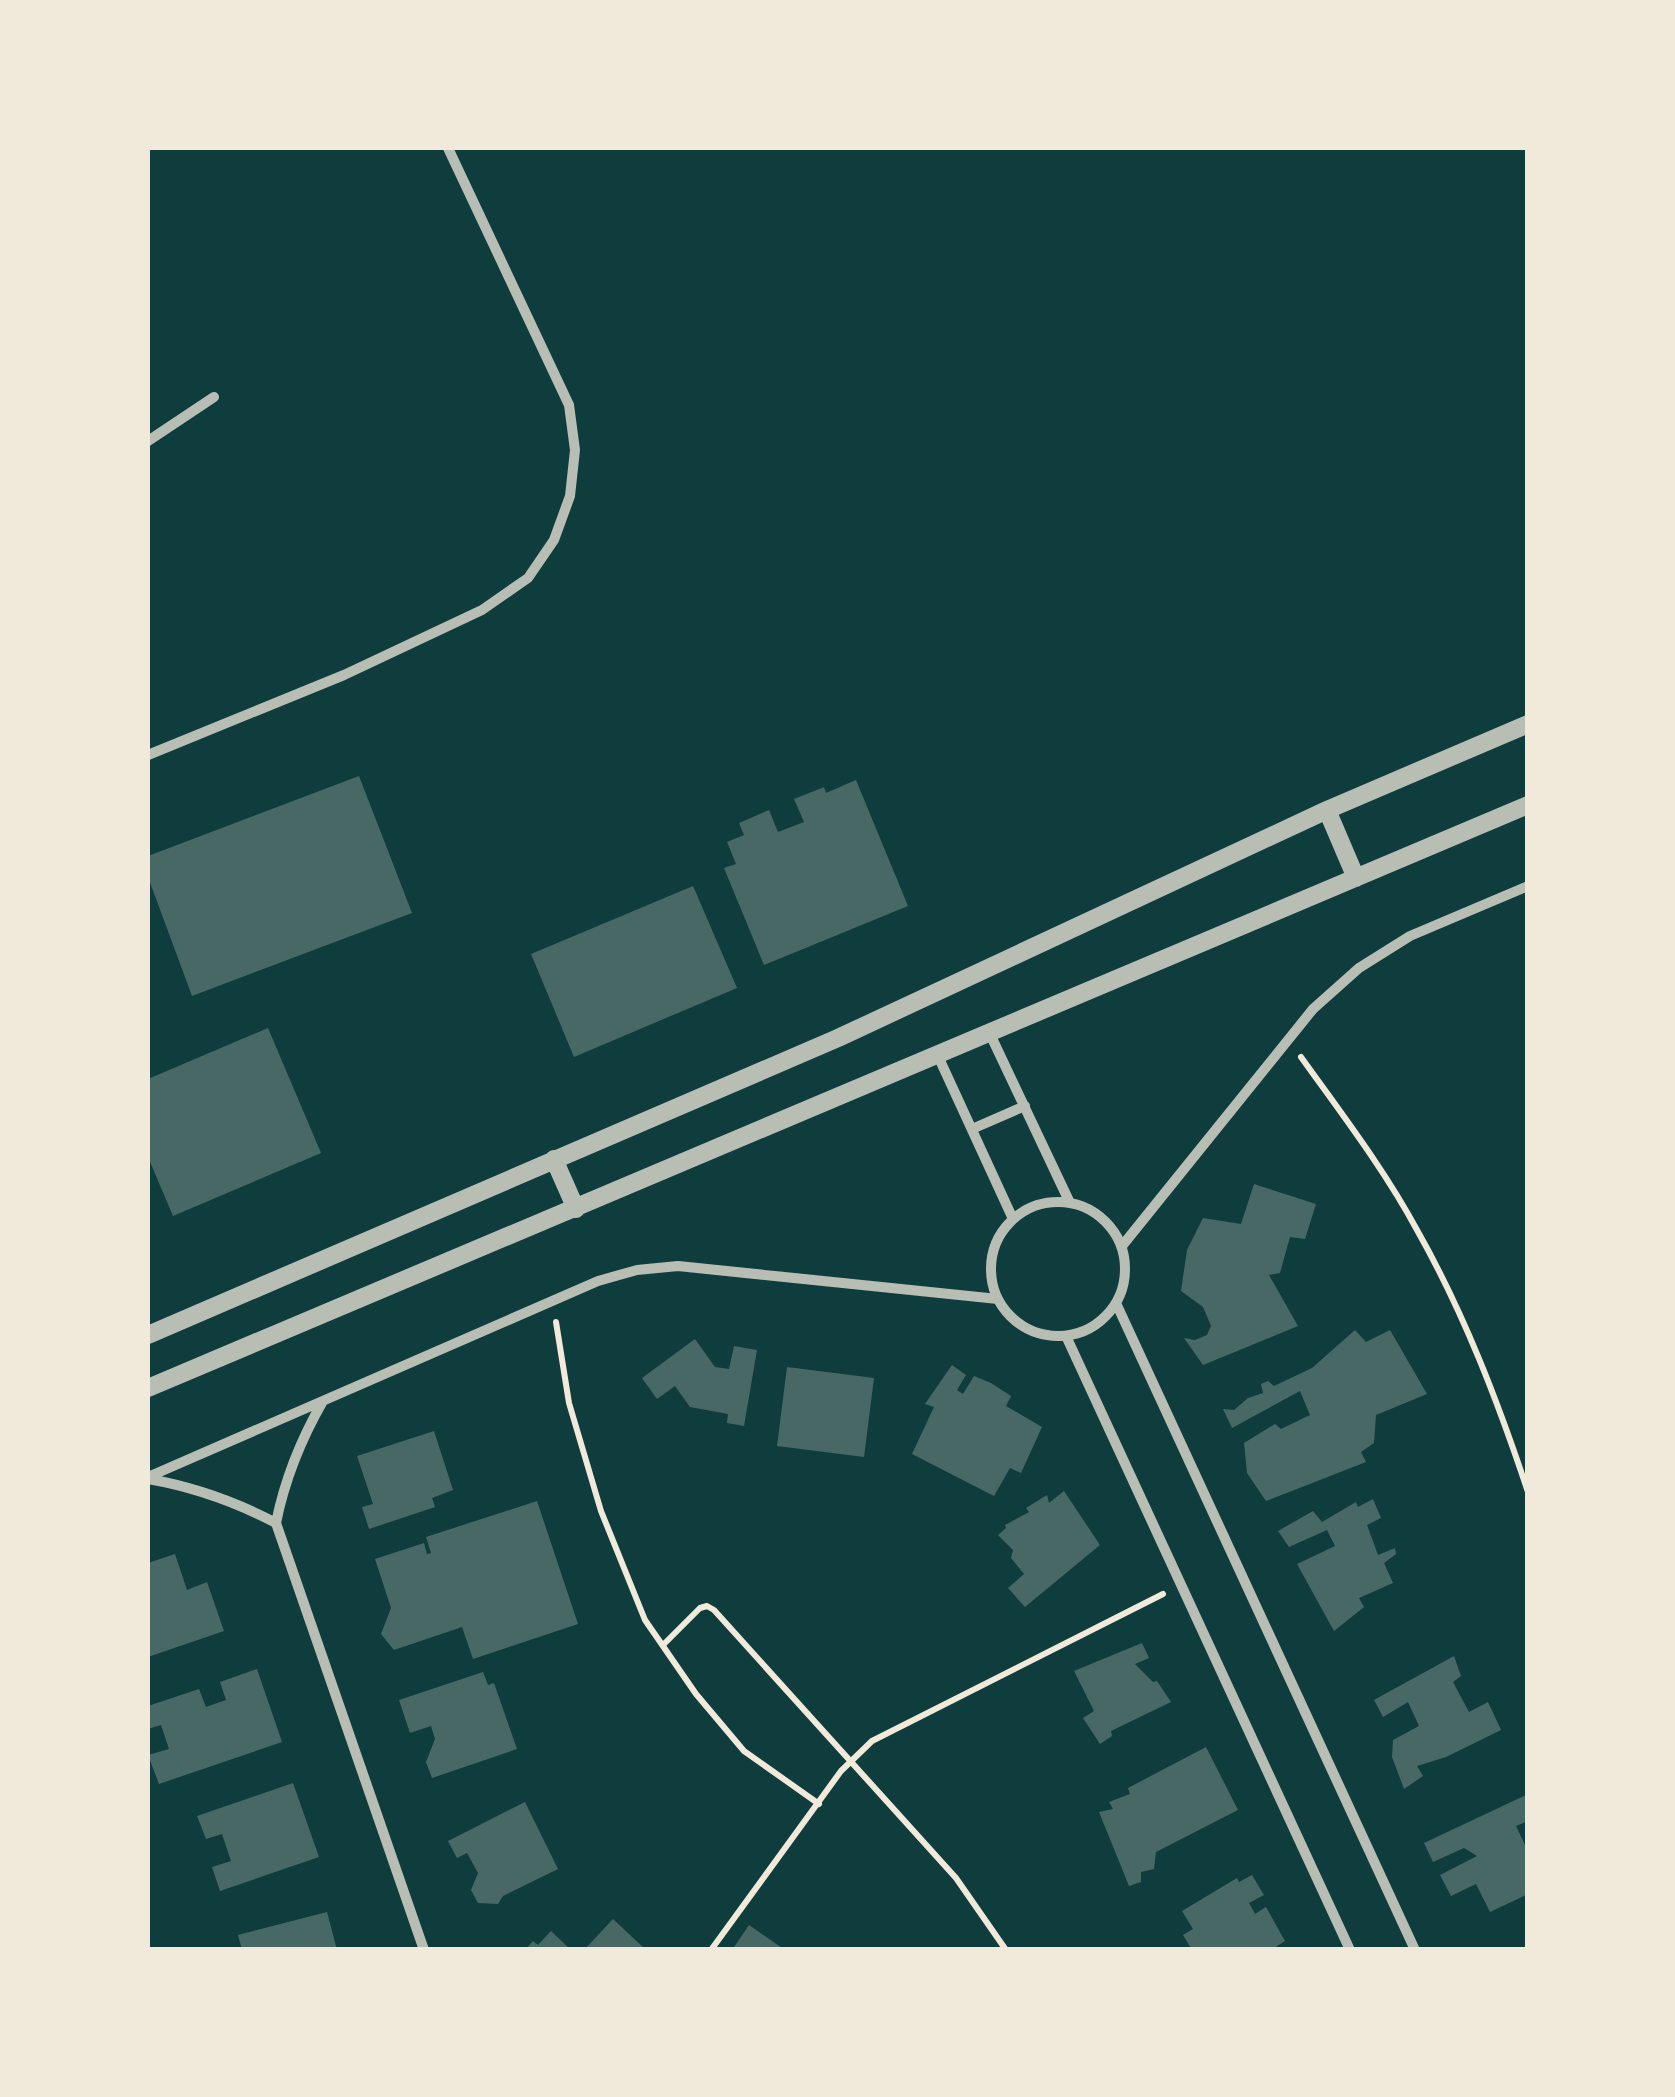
<svg xmlns="http://www.w3.org/2000/svg" width="1675" height="2097" viewBox="0 0 1675 2097" font-family="Arial,sans-serif">
  <style>
    .building { fill: #486865 }
    .lines { fill: none; stroke-linecap: round; stroke-linejoin: round }
    .path { stroke: #f1e9da; stroke-width: 6 }
    .minor { stroke: #b8beb3; stroke-width: 10 }
    .tertiary { stroke: #b8beb3; stroke-width: 18 }
  </style>
  <rect width="100%" height="100%" fill="#0f3d3e"/>
  <path class="building" d="M359 776 412 913 192 996 148 877V856Z
    M856 780 908 906 764 965 724 868 736 864 727 842 744 835 739 823 769 810 778 832 804 822 794 799 824 787 826 793Z
    M693 886 737 988 574 1057 531 954Z
    M268 1028 321 1153 173 1216 148 1157V1079Z
    M1254 1184 1316 1204 1305 1239 1290 1237 1280 1273 1269 1275 1298 1326 1203 1365 1184 1338 1195 1340 1207 1335 1211 1326 1203 1307 1181 1291 1187 1250 1203 1218 1241 1224Z
    M1355 1330 1366 1342 1390 1330 1427 1394 1376 1415 1374 1443 1361 1452 1366 1462 1266 1501 1247 1473 1244 1443 1275 1424 1281 1429 1310 1415 1300 1391 1232 1428 1223 1409 1234 1410 1248 1398 1263 1393 1261 1384 1268 1381 1274 1386 1312 1368Z
    M695 1339 715 1367 729 1369 734 1346 757 1350 744 1426 727 1423 728 1414 690 1407 675 1386 657 1399 642 1378Z
    M952 1365 966 1375 957 1390 963 1394 974 1376 991 1383 1011 1396 1006 1406 1042 1427 1021 1473 1010 1468 994 1496 912 1454 934 1407 925 1404Z
    M787 1367 874 1378 864 1457 777 1446Z
    M434 1431 453 1490 432 1498 435 1507 369 1529 362 1507 373 1504 357 1456Z
    M1064 1491 1100 1545 1025 1607 1008 1588 1024 1574 1011 1558 1013 1550 998 1535 1006 1528 1005 1525 1029 1512 1026 1508 1047 1495 1049 1503Z
    M1373 1499 1381 1518 1367 1525 1378 1555 1395 1548 1396 1554 1384 1563 1393 1583 1359 1598 1364 1607 1334 1631 1297 1564 1335 1546 1327 1530 1289 1547 1278 1531 1313 1511 1322 1522 1356 1502 1358 1507Z
    M537 1501 578 1624 473 1659 462 1627 394 1650 381 1634 391 1608 375 1559 424 1543 427 1554 431 1553 426 1537Z
    M175 1554 187 1590 207 1582 224 1631 148 1657V1563Z
    M1142 1643 1149 1658 1135 1664 1153 1682 1157 1681 1171 1702 1111 1731 1112 1736 1100 1744 1083 1718 1094 1711 1074 1671Z
    M1454 1656 1461 1676 1453 1682 1469 1712 1488 1702 1501 1730 1446 1757 1417 1766 1423 1776 1404 1789 1392 1757 1393 1740 1419 1726 1408 1702 1383 1717 1374 1700Z
    M257 1669 282 1742 159 1784 148 1755 169 1749 161 1725 148 1729V1706L199 1689 206 1707 226 1700 220 1682Z
    M483 1672 488 1685 494 1683 517 1749 432 1778 426 1762 435 1739 431 1726 410 1733 399 1700Z
    M1206 1747 1238 1810 1156 1852 1154 1869 1141 1872V1882L1129 1886 1099 1812 1113 1809 1109 1802 1130 1794 1128 1788Z
    M293 1783 319 1857 220 1891 212 1867 231 1861 222 1834 206 1839 197 1816Z
    M1528 1794V1821L1516 1826 1525 1845 1528 1843V1894L1490 1912 1476 1884 1451 1896 1440 1875 1477 1856 1464 1848 1433 1862 1424 1843Z
    M525 1802 558 1869 503 1896 498 1904 478 1903 471 1890 478 1873 467 1853 457 1858 448 1841Z
    M1252 1875 1264 1895 1249 1903 1255 1914 1266 1907 1285 1941 1271 1950H1192L1183 1935 1193 1929 1182 1911 1237 1878 1239 1882Z
    M327 1912 337 1950H242L238 1935Z
    M613 1919 646 1950H584Z
    M749 1925 785 1950H732Z
    M551 1931 571 1950H525L533 1941 538 1945Z"/>
  <g class="lines">
    <path class="path" d="M1301 1057C1341 1113 1384 1169 1417 1230 1464 1313 1498 1402 1528 1492
      M556 1322 569 1403 601 1511 645 1620 696 1694 744 1751 819 1804
      M663 1645 700 1608 707 1606 714 1610 956 1878 1006 1950
      M711 1950 841 1771 872 1741 1163 1594"/>
    <path class="minor" d="M148 441 214 397
      M148 755 344 675 482 610 528 578 554 540 570 496 575 450 569 405 448 148
      M990 1034 1070 1203
      M938 1056 1013 1219
      M972 1129 1025 1106
      M991 1269a67 67 0 1 1 134 0a67 67 0 1 1-134 0Z
      M1122 1246 1313 1009 1359 968 1410 936 1528 886
      M1116 1303 1415 1950
      M1066 1336 1350 1950
      M323 1401C300 1441 285 1478 276 1523L424 1950
      M148 1477 598 1281 637 1270 678 1266 998 1299
      M148 1479C195 1487 234 1501 276 1523"/>
    <path class="tertiary" d="M1327 810 1356 878
      M554 1159 576 1209
      M148 1335 838 1038 1327 810 1528 724
      M148 1388 1528 805"/>
  </g>
  <rect width="1675" height="2097" fill="none" stroke="#f1e9da" stroke-width="300"/>
</svg>
